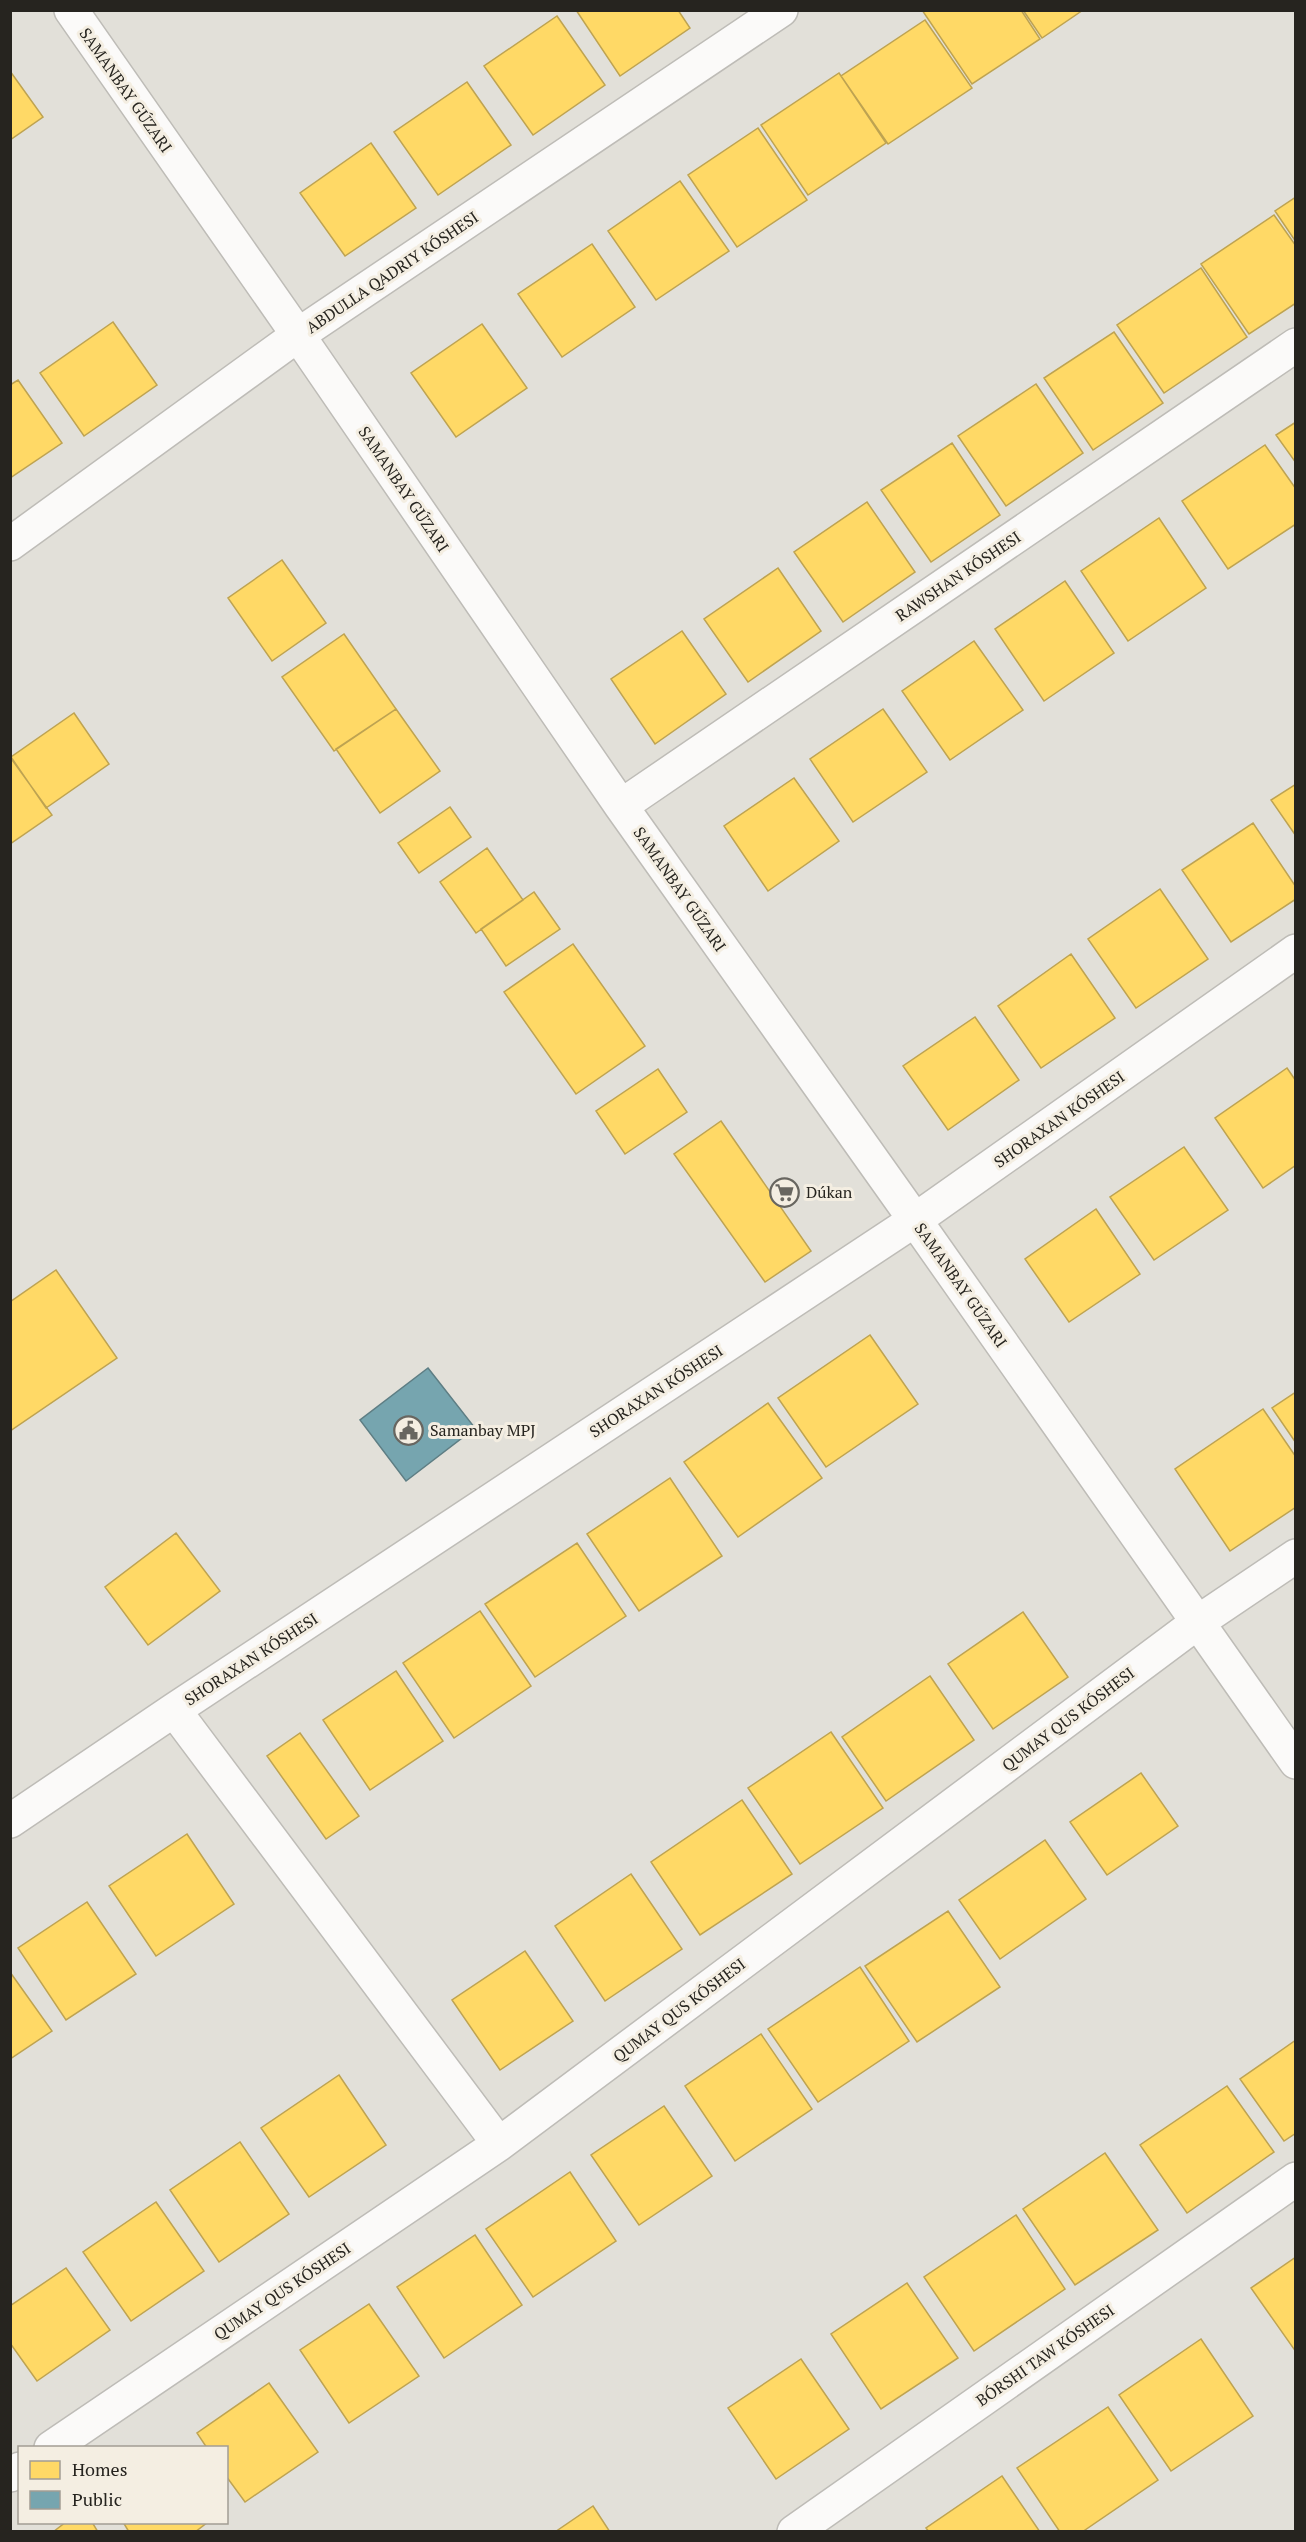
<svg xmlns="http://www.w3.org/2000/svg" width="1306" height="2542" viewBox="0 0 1306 2542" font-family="'PT Serif',serif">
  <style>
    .homes { fill: #ffd966; stroke: #bea351; stroke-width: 1.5 }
    .public { fill: #76a5af; stroke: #5e7e84; stroke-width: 1.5 }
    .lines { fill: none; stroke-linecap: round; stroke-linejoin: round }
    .minor-casing { stroke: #bebcb7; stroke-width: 36 }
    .minor { stroke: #fbfaf9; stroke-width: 33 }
    .labels { text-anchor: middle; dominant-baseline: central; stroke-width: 6; stroke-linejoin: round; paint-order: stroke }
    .street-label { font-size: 16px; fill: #26241f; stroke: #f4eee2 }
    .poi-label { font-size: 16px; fill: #26241f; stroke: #f4eee2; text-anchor: start }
  </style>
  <rect width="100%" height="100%" fill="#e2e0d9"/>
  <path class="homes" d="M576 10H678L690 28 620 76Z
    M922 10H1021L1040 39 972 84Z
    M1023 10H1083L1042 38Z
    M557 16 605 85 533 135 484 66Z
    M925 20 972 88 888 144 841 76Z
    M10 71 43 117 10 140Z
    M839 73 886 143 808 195 761 125Z
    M467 82 511 145 438 195 394 132Z
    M758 128 807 200 737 247 688 175Z
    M371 143 416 208 345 256 300 193Z
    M680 181 729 251 656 300 608 231Z
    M1296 197V242L1275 211Z
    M1274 215 1296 246V303L1249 334 1201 264Z
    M592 244 635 307 562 357 518 294Z
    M1201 268 1247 337 1164 393 1117 325Z
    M113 322 157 385 84 436 40 373Z
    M482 324 527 388 456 437 411 373Z
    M1114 332 1163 403 1093 450 1044 378Z
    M18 380 62 443 10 478V385Z
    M1036 384 1083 453 1006 506 958 436Z
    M1296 422V463L1276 435Z
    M952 443 1000 515 931 562 881 490Z
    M1265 445 1296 489V524L1228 569 1182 501Z
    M867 502 915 572 843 622 794 552Z
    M1159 518 1206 588 1128 641 1081 571Z
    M282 560 326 623 272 661 228 598Z
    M778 568 821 631 748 682 704 619Z
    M1065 581 1114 653 1044 701 995 629Z
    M682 631 726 694 655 744 611 679Z
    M344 634 396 709 334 751 282 677Z
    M974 641 1023 710 950 760 902 691Z
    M396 709 440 771 380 813 336 749Z
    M883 709 927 772 853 822 810 759Z
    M74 713 109 764 46 808 11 757Z
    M10 757 52 815 10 844Z
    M794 778 839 841 768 891 724 826Z
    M1296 784V836L1271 800Z
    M450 807 471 837 419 873 398 843Z
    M1253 823 1296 887V899L1231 942 1182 870Z
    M487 848 523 900 476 933 440 882Z
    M1160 889 1208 959 1136 1008 1088 939Z
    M534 892 560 929 506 966 481 929Z
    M573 944 645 1046 576 1094 504 992Z
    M1071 954 1115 1018 1041 1068 998 1006Z
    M975 1017 1019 1080 948 1130 903 1066Z
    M1287 1068 1296 1081V1165L1263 1188 1215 1118Z
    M658 1069 687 1112 625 1154 596 1111Z
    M721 1121 811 1251 765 1282 674 1154Z
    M1184 1147 1228 1210 1154 1260 1110 1197Z
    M1096 1209 1140 1274 1069 1322 1025 1259Z
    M56 1270 117 1358 10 1431V1302Z
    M870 1335 918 1404 826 1467 778 1398Z
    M1296 1392V1443L1272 1408Z
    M768 1403 822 1478 738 1537 684 1462Z
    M1263 1409 1296 1457V1507L1230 1551 1175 1469Z
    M670 1478 722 1556 639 1611 587 1534Z
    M176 1533 220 1591 148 1645 105 1587Z
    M577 1543 626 1616 535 1677 485 1604Z
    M480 1611 531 1686 454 1738 403 1663Z
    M1023 1612 1068 1677 993 1729 948 1664Z
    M396 1671 443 1741 370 1790 323 1720Z
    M930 1676 974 1740 886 1801 842 1737Z
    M831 1732 883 1808 800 1864 748 1788Z
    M300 1733 359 1816 326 1839 267 1756Z
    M1141 1773 1178 1826 1107 1875 1070 1822Z
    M742 1800 792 1874 700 1935 651 1862Z
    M187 1834 234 1904 156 1956 109 1886Z
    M1045 1840 1086 1899 1000 1959 959 1900Z
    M631 1874 682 1949 605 2001 555 1926Z
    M87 1902 136 1974 66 2020 18 1948Z
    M948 1911 1000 1987 917 2042 865 1966Z
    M525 1951 573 2021 500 2070 452 2000Z
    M860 1967 909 2041 818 2102 768 2029Z
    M10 1972 52 2031 10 2059Z
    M761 2034 812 2109 735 2161 685 2086Z
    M1296 2040V2133L1284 2141 1240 2079Z
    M339 2075 386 2145 309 2197 261 2128Z
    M1227 2086 1274 2152 1187 2213 1140 2145Z
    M664 2106 712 2176 639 2225 591 2155Z
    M240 2142 289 2214 219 2262 170 2190Z
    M1105 2153 1158 2230 1075 2285 1023 2209Z
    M570 2172 616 2241 533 2297 486 2229Z
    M156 2202 204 2271 131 2321 83 2252Z
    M1016 2215 1065 2289 974 2351 924 2277Z
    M475 2235 522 2305 444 2358 397 2287Z
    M1296 2257V2352L1251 2288Z
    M66 2268 110 2330 37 2381 10 2343V2306Z
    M907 2283 958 2358 881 2409 831 2334Z
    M369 2304 419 2376 349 2423 300 2350Z
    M1201 2339 1253 2416 1171 2471 1119 2395Z
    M801 2359 849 2429 776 2479 728 2408Z
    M269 2383 318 2452 245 2502 226 2476V2448H207L197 2433Z
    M1108 2407 1158 2480 1082 2532H1060L1017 2468Z
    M1002 2476 1040 2532H929L926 2528Z
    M593 2506 610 2532H555Z
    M66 2522H92L98 2532H53Z
    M123 2522H208L195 2532H129Z"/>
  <path class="public" d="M428 1368 475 1428 406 1481 360 1420Z"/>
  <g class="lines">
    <defs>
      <path id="minor" d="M71 10 298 335 621 806 915 1220 1296 1762
        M10 544 298 335 781 10
        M621 806 1296 345
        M174 1710 499 2144
        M10 1821 174 1710 915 1220 1296 951
        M51 2448 499 2144 1198 1622 1296 1556
        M10 2475 20 2469
        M794 2532 1296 2179"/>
    </defs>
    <use href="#minor" class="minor-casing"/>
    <use href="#minor" class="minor"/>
  </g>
  <defs>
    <symbol id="supermarket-ring" viewBox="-11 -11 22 22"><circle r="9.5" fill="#f4eee2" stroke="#686660" stroke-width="1.5"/><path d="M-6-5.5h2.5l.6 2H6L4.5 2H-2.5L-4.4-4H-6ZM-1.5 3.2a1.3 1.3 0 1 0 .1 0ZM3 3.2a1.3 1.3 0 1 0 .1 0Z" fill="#686660"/></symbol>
    <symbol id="civic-ring" viewBox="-11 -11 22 22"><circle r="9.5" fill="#f4eee2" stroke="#686660" stroke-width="1.5"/><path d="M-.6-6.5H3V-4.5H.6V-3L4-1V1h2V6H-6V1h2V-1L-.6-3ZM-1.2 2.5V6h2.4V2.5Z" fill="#686660"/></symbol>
  </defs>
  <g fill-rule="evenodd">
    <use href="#supermarket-ring" x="768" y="1176" width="33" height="33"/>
    <use href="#civic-ring" x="392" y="1414" width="33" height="33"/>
  </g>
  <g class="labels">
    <g class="street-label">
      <text transform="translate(126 90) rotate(55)">SAMANBAY GÚZARI</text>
      <text transform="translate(392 272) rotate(-34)">ABDULLA QADRIY KÓSHESI</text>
      <text transform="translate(404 489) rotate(56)">SAMANBAY GÚZARI</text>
      <text transform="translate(958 576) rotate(-34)">RAWSHAN KÓSHESI</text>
      <text transform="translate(680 889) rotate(55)">SAMANBAY GÚZARI</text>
      <text transform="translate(1059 1119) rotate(-35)">SHORAXAN KÓSHESI</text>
      <text transform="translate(961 1285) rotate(55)">SAMANBAY GÚZARI</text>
      <text transform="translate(656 1391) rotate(-33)">SHORAXAN KÓSHESI</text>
      <text transform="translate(251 1659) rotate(-33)">SHORAXAN KÓSHESI</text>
      <text transform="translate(1068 1719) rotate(-37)">QUMAY QUS KÓSHESI</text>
      <text transform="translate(679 2010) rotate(-37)">QUMAY QUS KÓSHESI</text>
      <text transform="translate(282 2291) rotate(-34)">QUMAY QUS KÓSHESI</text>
      <text transform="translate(1045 2355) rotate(-35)">BÓRSHI TAW KÓSHESI</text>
    </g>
    <g class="poi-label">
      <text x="806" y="1192">Dúkan</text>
      <text x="430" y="1430">Samanbay MPJ</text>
    </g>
  </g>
  <rect width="1306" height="2542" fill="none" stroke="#26241f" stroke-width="24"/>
  <rect x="18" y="2446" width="210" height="78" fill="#f4eee2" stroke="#a29d94" stroke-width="1.5"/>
  <rect x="30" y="2461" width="30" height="18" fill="#ffd966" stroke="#a29d94" stroke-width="1.5"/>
  <text x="72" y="2476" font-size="18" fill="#26241f">Homes</text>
  <rect x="30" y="2491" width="30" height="18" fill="#76a5af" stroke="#a29d94" stroke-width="1.5"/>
  <text x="72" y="2506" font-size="18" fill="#26241f">Public</text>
</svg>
